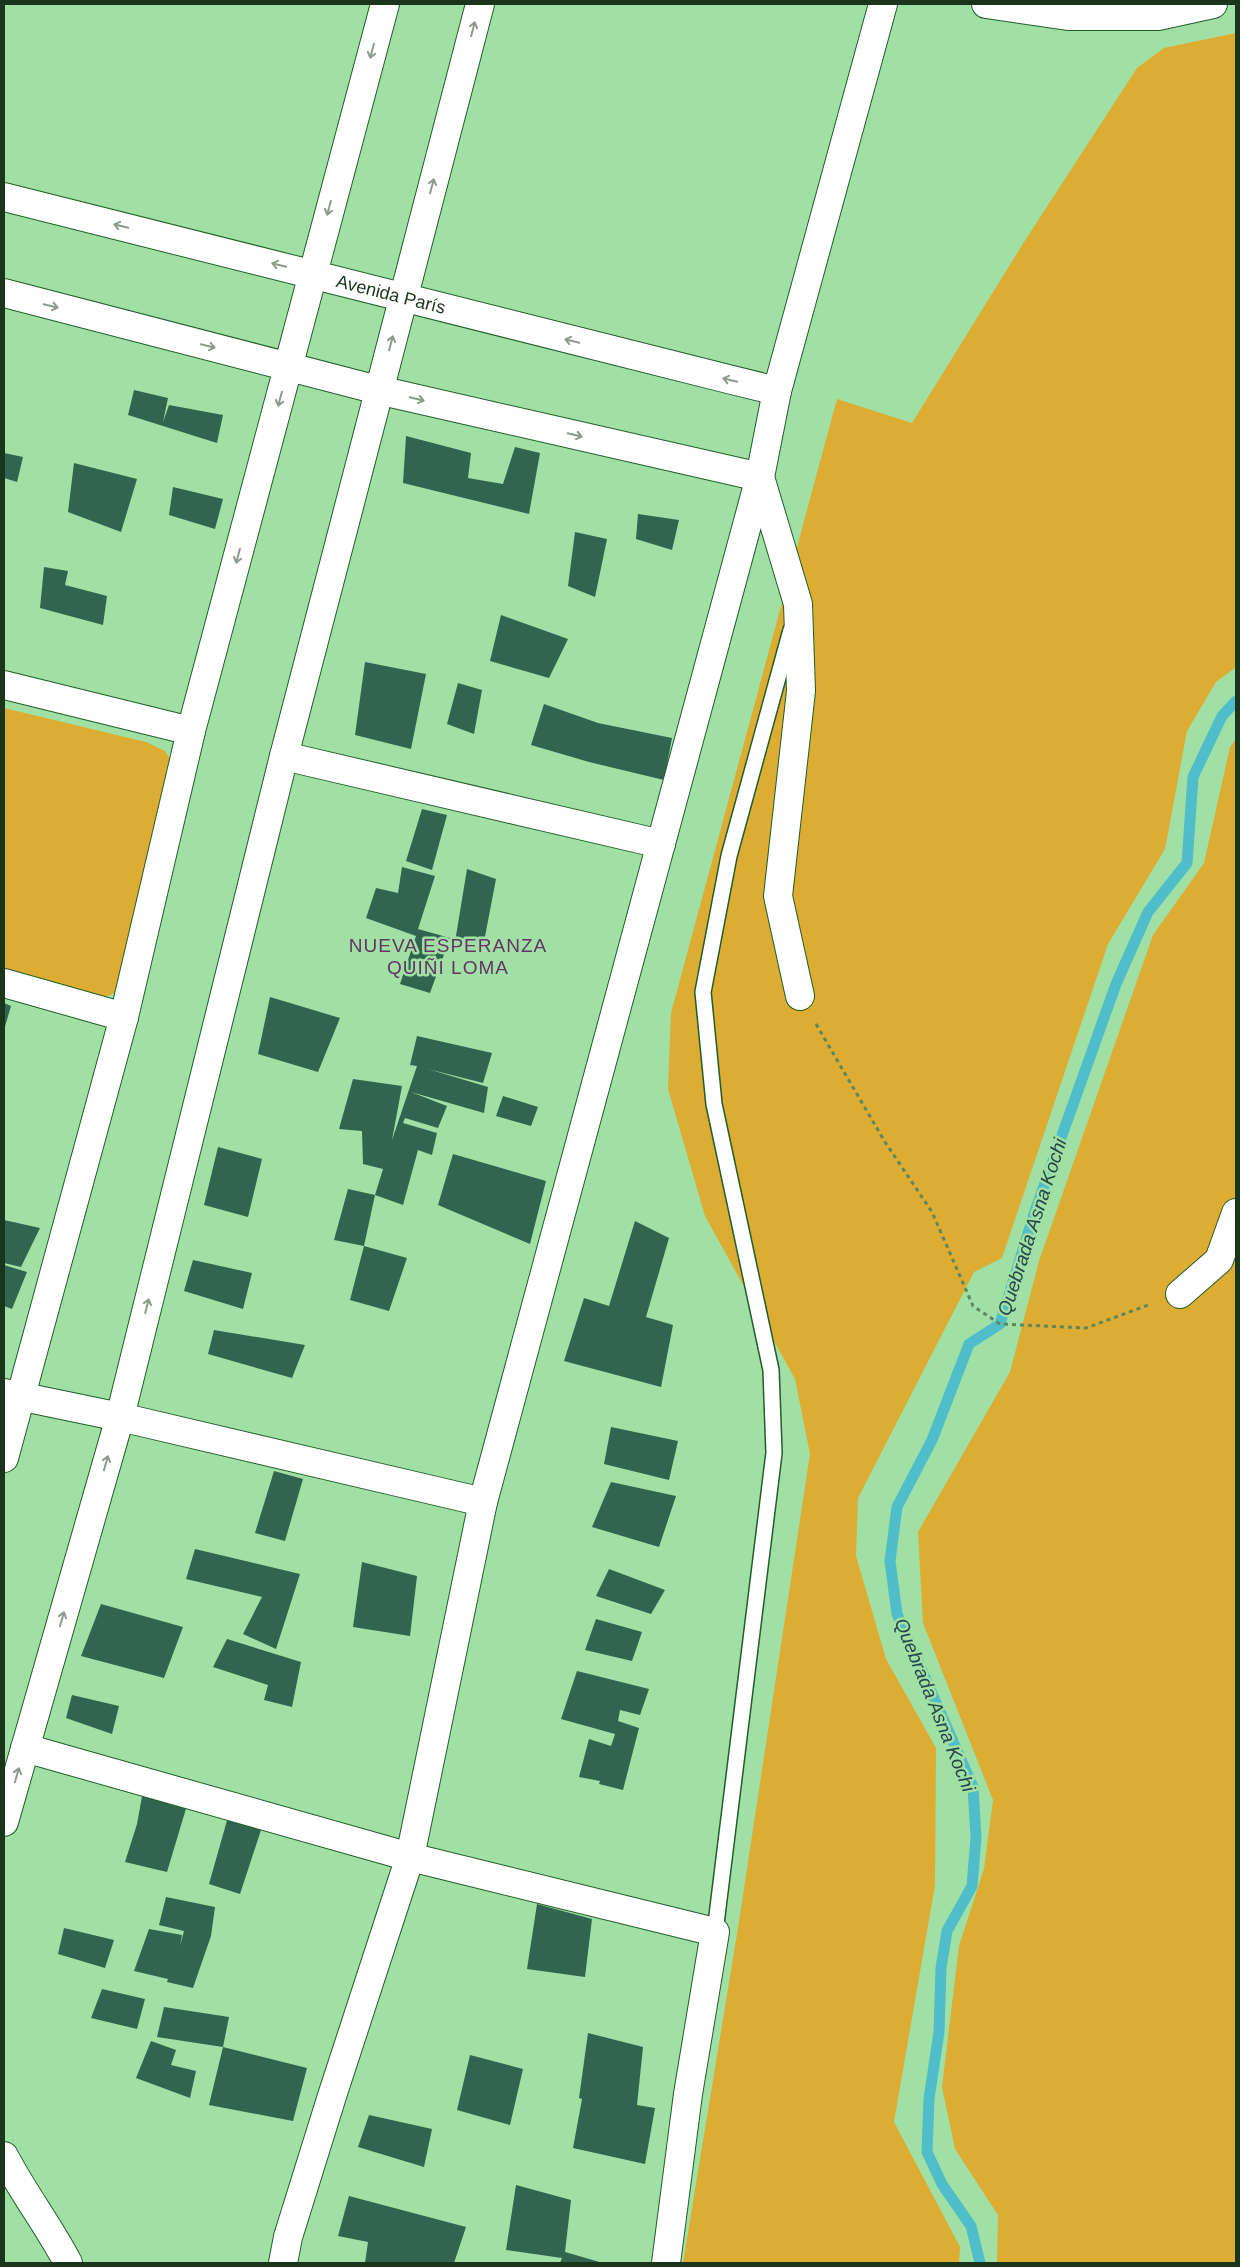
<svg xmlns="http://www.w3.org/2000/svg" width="1240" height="2267" viewBox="0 0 1240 2267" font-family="Helvetica,sans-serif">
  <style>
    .green { fill: #dcac33 }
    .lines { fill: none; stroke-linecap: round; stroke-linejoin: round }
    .stream { stroke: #4fbdca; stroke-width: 11 }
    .building { fill: #306550 }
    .service-casing { stroke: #215e29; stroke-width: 18 }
    .minor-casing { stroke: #215e29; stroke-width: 30 }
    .tertiary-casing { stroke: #215e29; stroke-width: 30 }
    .path { stroke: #5b875e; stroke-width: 3; stroke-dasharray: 4 4; stroke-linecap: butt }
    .service { stroke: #fff; stroke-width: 15 }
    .minor { stroke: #fff; stroke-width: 28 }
    .tertiary { stroke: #fff; stroke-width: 28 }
    .oneway { stroke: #8d9a8e }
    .labels { text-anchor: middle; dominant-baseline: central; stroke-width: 5; stroke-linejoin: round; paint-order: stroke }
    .street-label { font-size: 18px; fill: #1b351d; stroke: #a1e0a4 }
    .neighbourhood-label { font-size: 19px; letter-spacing: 1px; fill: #653467; stroke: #a1e0a4 }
    .water-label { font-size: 19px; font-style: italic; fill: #244549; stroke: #a1e0a4 }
  </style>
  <rect width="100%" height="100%" fill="#a1e0a4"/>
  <path class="green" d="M1236 33V667L1216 682 1187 731 1165 849 1108 944 1002 1258 974 1272 858 1498 856 1556 886 1659 936 1748 935 1885 894 2122 960 2247 959 2263H683L738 1928 810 1454 795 1379 705 1216 668 1089 671 1013 837 399 912 423 1024 242 1137 68 1164 48Z
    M4 708 146 742 165 751 172 762 118 990 111 995 102 997 4 974Z
    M1236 739V2263H997L998 2215 955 2149 942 2087 959 1946 984 1869 993 1800 923 1623 918 1532 1010 1372 1039 1261 1153 935 1204 863 1230 747Z"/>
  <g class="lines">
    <path class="stream" d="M980 2263 971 2226 942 2184 927 2152 929 2099 939 2032 941 1968 947 1931 972 1886 976 1838 973 1787 897 1614 890 1561 897 1507 932 1440 969 1344 1000 1324 1035 1211 1116 984 1148 912 1187 863 1193 777 1222 716 1236 701"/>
  </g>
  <path class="building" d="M134 390 168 398 163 422 169 405 223 415 217 443 128 415Z
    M406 436 471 453 468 478 503 484 515 447 540 453 529 514 403 483Z
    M4 453 23 457 17 482 4 478Z
    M74 463 137 479 121 532 68 512Z
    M173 487 223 499 215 529 169 515Z
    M638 514 679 520 672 550 636 539Z
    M575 532 607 539 595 597 568 586Z
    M44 567 68 571 65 585 107 596 103 625 40 608Z
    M501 615 568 639 549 678 490 661Z
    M365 662 426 674 411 749 355 735Z
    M458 683 482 690 474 734 447 724Z
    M544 704 598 723 672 738 664 780 589 762 531 745Z
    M422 809 447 815 432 870 406 861Z
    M402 867 435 876 418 929 450 938 430 993 400 984 416 936 366 918 376 888 398 893Z
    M467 869 496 879 483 947 455 942Z
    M270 997 340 1018 318 1072 258 1054Z
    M4 1003 11 1006 4 1030Z
    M417 1036 492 1053 483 1083 428 1069 488 1087 484 1113 411 1092 447 1106 438 1128 405 1118 403 1123 437 1133 432 1155 418 1150 403 1205 375 1195 364 1246 334 1240 348 1189 375 1195 383 1169 363 1164 362 1131 339 1129 353 1079 402 1086 392 1140 417 1066 410 1065Z
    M503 1096 538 1107 531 1126 496 1116Z
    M218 1147 262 1159 248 1217 204 1205Z
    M453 1154 546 1181 530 1244 438 1205Z
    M4 1220 40 1228 21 1267 4 1263Z
    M635 1221 669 1238 646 1317 673 1325 661 1387 564 1361 584 1298 609 1306Z
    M364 1246 407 1258 389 1311 350 1300Z
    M193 1260 252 1273 243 1309 184 1291Z
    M4 1265 27 1272 12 1309 4 1306Z
    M214 1330 305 1345 292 1378 208 1354Z
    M611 1427 678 1441 669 1480 604 1464Z
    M274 1471 303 1479 285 1541 255 1533Z
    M611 1482 676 1496 659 1547 592 1527Z
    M195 1549 300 1574 276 1649 243 1634 262 1597 186 1579Z
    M362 1562 417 1576 410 1636 353 1627Z
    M609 1569 665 1590 651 1614 596 1596Z
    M101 1604 183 1627 164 1678 81 1656Z
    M596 1619 642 1632 632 1661 585 1650Z
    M227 1639 301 1662 292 1707 264 1700 268 1685 213 1667Z
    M577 1671 649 1689 640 1715 620 1710 618 1721 639 1728 623 1790 599 1784 600 1781 579 1777 589 1739 611 1746 615 1734 561 1719Z
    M72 1695 119 1706 112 1734 66 1718Z
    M143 1791 188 1802 167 1872 125 1862 137 1824Z
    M228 1817 263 1824 240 1894 209 1884Z
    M166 1897 215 1907 211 1936 193 1988 167 1982 168 1979 134 1971 149 1929 182 1935 180 1946 184 1931 159 1925Z
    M537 1904 592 1919 585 1977 527 1969Z
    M64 1928 114 1940 105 1968 58 1954Z
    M102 1989 145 1999 137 2029 91 2018Z
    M164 2007 229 2017 223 2047 157 2037Z
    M588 2033 643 2047 637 2105 655 2108 645 2164 573 2148 582 2099 579 2098Z
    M151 2041 176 2050 171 2065 196 2071 190 2098 136 2078Z
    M223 2047 307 2068 293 2121 209 2105Z
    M470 2055 523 2069 510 2125 457 2110Z
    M369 2115 432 2129 424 2167 358 2147Z
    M516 2185 571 2200 565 2252 603 2263H560L562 2258 506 2250Z
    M349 2196 466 2227 454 2263H365L368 2242 338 2236Z"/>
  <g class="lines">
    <defs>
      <path id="service" d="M715 1932 774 1453 771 1370 714 1104 703 992 729 856 791 630"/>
      <g id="minor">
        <path id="s1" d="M4 197C262 261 519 328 777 391"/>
        <path d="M4 293 378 390 760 477 798 604 801 691 778 896 800 996"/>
        <path d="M4 685 191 731"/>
        <path d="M284 756 661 844"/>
        <path d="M4 983 124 1017"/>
        <path d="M1180 1294 1219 1260 1236 1213"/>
        <path d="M4 1393 120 1417 483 1502"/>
        <path d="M25 1748 410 1857 715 1932 688 2094 666 2263"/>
        <path d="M4 2156C23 2193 49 2226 68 2263"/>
        <path d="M283 2263 288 2237 332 2096 410 1857 483 1502 760 477 777 391 883 4"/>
      </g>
      <path id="tertiary" d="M986 4 1068 16H1158L1213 4
        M4 1458 124 1017 191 731 385 4
        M4 1822 120 1417 284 756 480 4"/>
    </defs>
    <use href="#service" class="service-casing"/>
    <use href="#minor" class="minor-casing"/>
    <use href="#tertiary" class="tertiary-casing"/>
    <path class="path" d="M816 1024 885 1142 932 1212 973 1306 1000 1324 1086 1328 1151 1304"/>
    <use href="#service" class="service"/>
    <use href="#minor" class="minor"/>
    <use href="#tertiary" class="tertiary"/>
  </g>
  <defs><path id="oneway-shaft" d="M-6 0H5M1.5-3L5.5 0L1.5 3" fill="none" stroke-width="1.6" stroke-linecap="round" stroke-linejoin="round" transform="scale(1.25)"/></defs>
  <g class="oneway">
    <use href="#oneway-shaft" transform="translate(473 29) rotate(-75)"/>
    <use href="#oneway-shaft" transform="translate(372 51) rotate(105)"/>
    <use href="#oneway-shaft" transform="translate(432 186) rotate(-75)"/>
    <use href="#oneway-shaft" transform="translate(329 208) rotate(105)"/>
    <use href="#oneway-shaft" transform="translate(121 226) rotate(-166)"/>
    <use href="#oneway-shaft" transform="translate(279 265) rotate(-166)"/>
    <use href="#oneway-shaft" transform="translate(51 306) rotate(14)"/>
    <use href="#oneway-shaft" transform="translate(572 341) rotate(-166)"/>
    <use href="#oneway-shaft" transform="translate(391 343) rotate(-75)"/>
    <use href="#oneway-shaft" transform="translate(208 346) rotate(14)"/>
    <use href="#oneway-shaft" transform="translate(730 380) rotate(-166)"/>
    <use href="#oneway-shaft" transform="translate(280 399) rotate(105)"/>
    <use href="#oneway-shaft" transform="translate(417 399) rotate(13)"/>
    <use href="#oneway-shaft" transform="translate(575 435) rotate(13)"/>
    <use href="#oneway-shaft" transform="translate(238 556) rotate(105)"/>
    <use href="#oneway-shaft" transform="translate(147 1306) rotate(-76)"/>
    <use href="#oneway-shaft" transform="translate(106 1463) rotate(-74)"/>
    <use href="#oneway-shaft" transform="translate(62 1619) rotate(-74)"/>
    <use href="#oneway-shaft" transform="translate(17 1775) rotate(-74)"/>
  </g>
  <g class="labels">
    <g class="street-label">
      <text stroke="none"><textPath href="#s1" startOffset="399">Avenida París</textPath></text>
    </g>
    <g class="neighbourhood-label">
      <text x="448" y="945">NUEVA ESPERANZA<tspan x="448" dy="22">QUIÑI LOMA</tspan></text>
    </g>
    <g class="water-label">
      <text transform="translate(1032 1227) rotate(-72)">Quebrada Asna Kochi</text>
      <text transform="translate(935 1705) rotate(68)">Quebrada Asna Kochi</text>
    </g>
  </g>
  <rect width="1240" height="2267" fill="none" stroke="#1b351d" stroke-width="10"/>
</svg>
